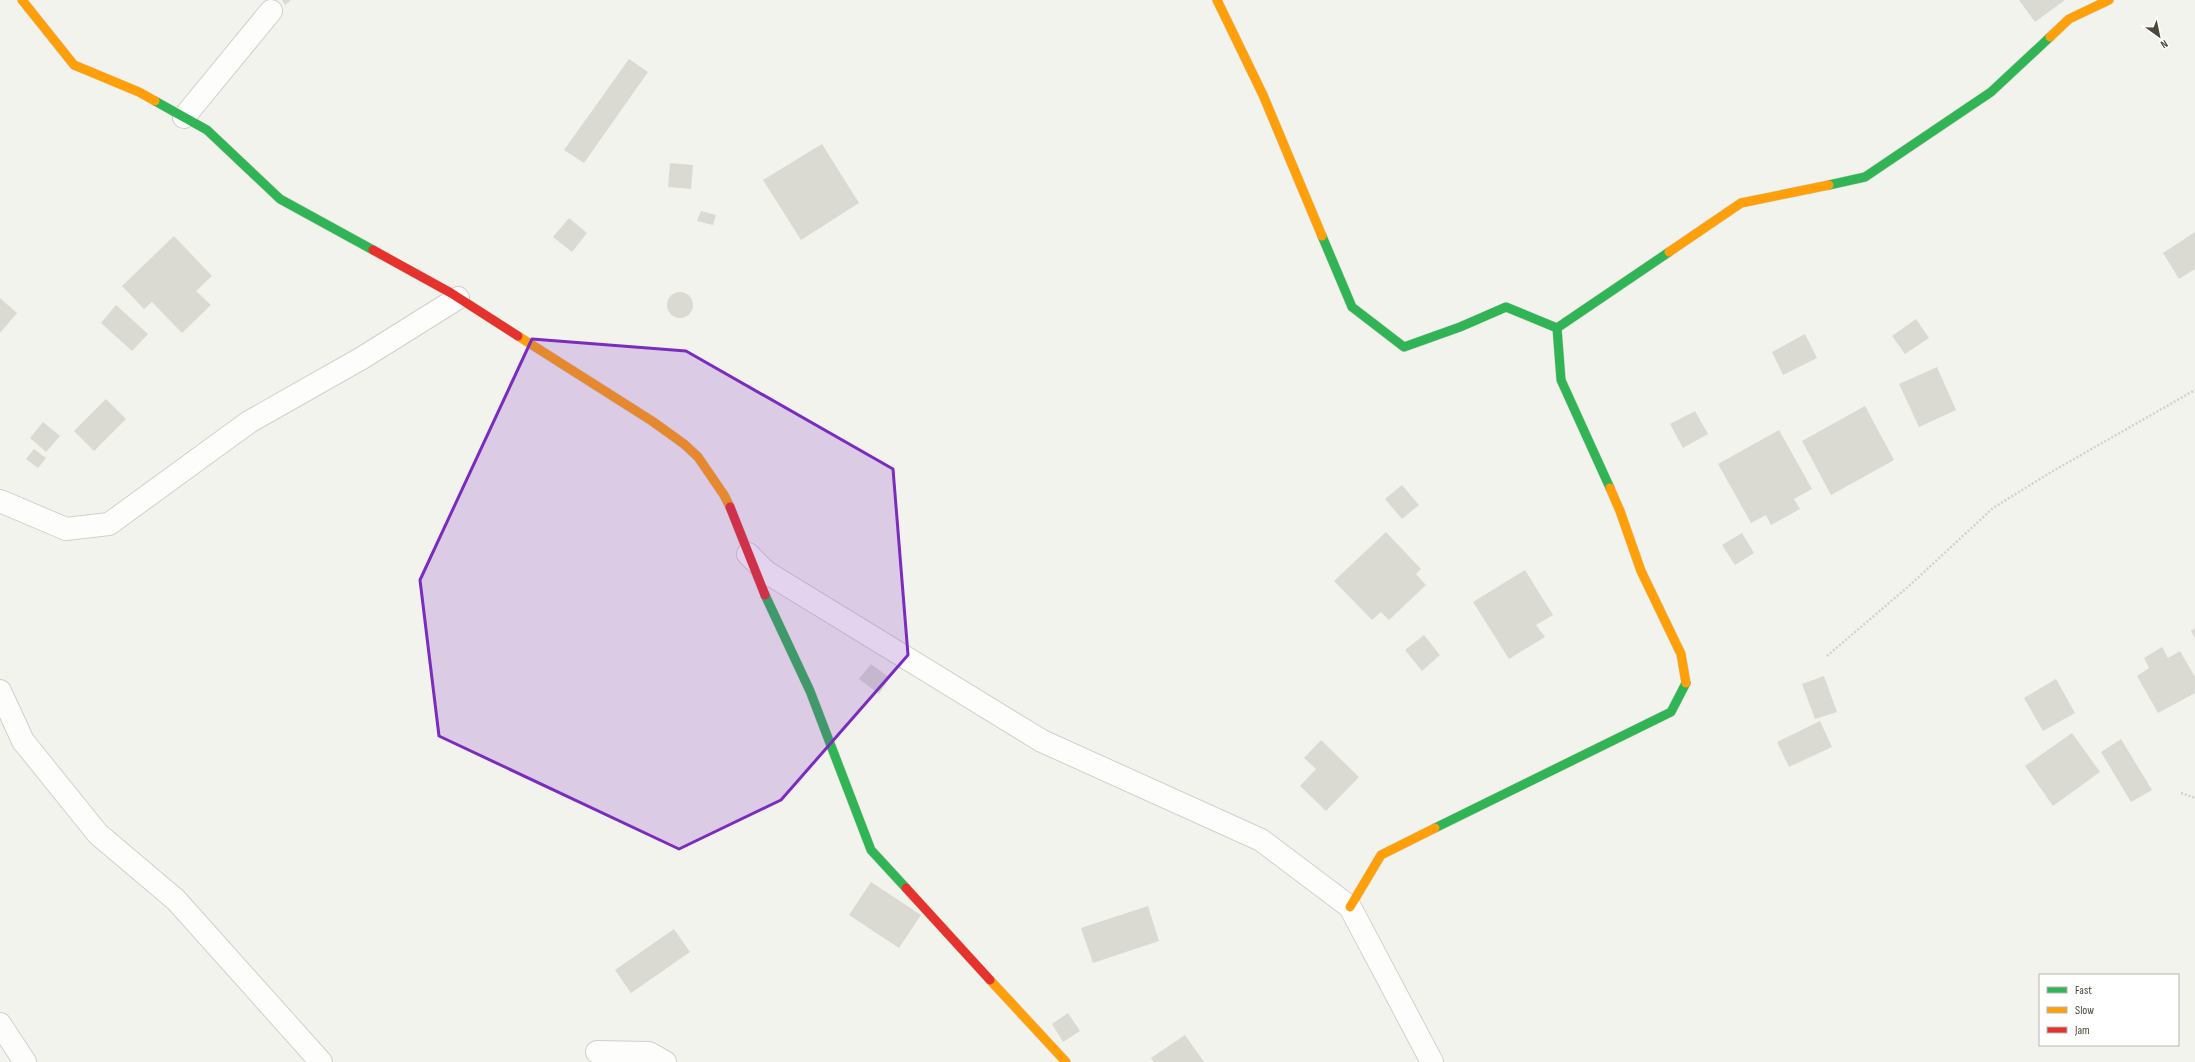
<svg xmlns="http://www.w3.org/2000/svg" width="2195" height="1062" viewBox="0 0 2195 1062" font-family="'Sofia Sans Condensed',sans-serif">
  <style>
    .building { fill: #dadad3 }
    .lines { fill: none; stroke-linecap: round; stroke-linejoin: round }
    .street-casing { stroke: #d1d1cb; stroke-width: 24 }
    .fast-casing { stroke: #d3d4c6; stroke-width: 10 }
    .slow-casing { stroke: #d3d4c6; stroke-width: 10 }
    .jam-casing { stroke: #d3d4c6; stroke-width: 10 }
    .path { stroke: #d3d3cc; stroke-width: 2.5; stroke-dasharray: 2 2; stroke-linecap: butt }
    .street { stroke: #fdfdfc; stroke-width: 22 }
    .fast { stroke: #30b455; stroke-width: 9 }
    .slow { stroke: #ff9f0a; stroke-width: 9 }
    .jam { stroke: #e5322d; stroke-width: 9 }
    .marked { fill: #7b2cbf; fill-opacity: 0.2; stroke: #7b2cbf; stroke-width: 3; stroke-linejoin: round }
  </style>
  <rect width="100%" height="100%" fill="#f3f3ee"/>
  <path class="building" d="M282 0H291L285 5Z
    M2019 0H2065L2035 22Z
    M629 59 648 72 584 163 564 150Z
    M822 144 859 203 801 240 763 180Z
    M670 163 693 165 691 189 668 187Z
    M701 211 716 215 713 225 697 221Z
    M569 218 587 233 572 252 553 237Z
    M2195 232V269L2179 279 2163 253Z
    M174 236 212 276 196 291 211 305 182 333 152 302 144 309 122 286Z
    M667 305a13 13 0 1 1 26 0a13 13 0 1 1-26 0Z
    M0 298 17 313 0 333Z
    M116 305 148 334 132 351 101 323Z
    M1916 319 1929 338 1905 354 1892 336Z
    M1805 334 1817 358 1783 375 1772 352Z
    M1937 367 1956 410 1919 427 1899 384Z
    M106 399 126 419 94 451 74 431Z
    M1865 406 1894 460 1831 495 1802 441Z
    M1695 411 1708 434 1683 448 1670 424Z
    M43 422 60 436 46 452 30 438Z
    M1779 430 1812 489 1794 499 1800 509 1771 525 1766 515 1751 523 1718 464Z
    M34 449 46 458 38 468 26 459Z
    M1402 485 1419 505 1402 519 1385 499Z
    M1386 532 1421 569 1416 574 1426 585 1389 620 1381 612 1372 620 1334 581Z
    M1742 533 1754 553 1735 565 1722 545Z
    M1525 570 1553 615 1536 625 1545 637 1509 659 1473 602Z
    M2195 628V638L2191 631Z
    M1424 635 1440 655 1422 671 1405 650Z
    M2162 647 2168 658 2180 651 2195 677V693L2158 713 2137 676 2149 668 2144 658Z
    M871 664 890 678 879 694 859 679Z
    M1824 676 1837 712 1815 719 1802 684Z
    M2056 679 2075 713 2043 731 2024 698Z
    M1820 721 1832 747 1789 767 1777 742Z
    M2072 733 2100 772 2053 806 2025 766Z
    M2121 739 2152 790 2131 802 2101 752Z
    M1321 740 1359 777 1326 811 1300 786 1316 769 1304 758Z
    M871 882 921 915 899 948 849 915Z
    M1148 906 1159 941 1093 963 1081 928Z
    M674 929 690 952 631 993 615 970Z
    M1068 1013 1080 1031 1063 1042 1052 1024Z
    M1185 1035 1204 1062H1154L1151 1058Z"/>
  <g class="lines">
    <defs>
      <path id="street" d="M184 117 271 11
        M0 501 66 529 109 524 249 422 362 358 458 298
        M748 554 766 572 1042 741 1261 840 1350 907 1432 1062
        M0 691 23 741 98 834 176 900 321 1062
        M0 1024 25 1062
        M597 1052 649 1053 665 1062"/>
      <path id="fast" d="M155 101 207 130 280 199 373 250
        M1829 185 1865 177 1991 92 2050 37
        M1322 236 1352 307 1404 347 1460 327 1506 307 1557 328
        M1610 488 1561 380 1557 328 1669 252
        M765 595 810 691 871 850 906 888
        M1435 828 1671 712 1686 683"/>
      <path id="slow" d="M22 0 74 65 139 92 155 101
        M1217 0 1263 95 1322 236
        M2050 37 2069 19 2109 0
        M1669 252 1741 203 1829 185
        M518 336 652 421 684 444 698 457 724 495 730 507
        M1610 488 1620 511 1641 571 1681 654 1686 683
        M1350 907 1381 855 1435 828
        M990 980 1066 1062"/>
      <path id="jam" d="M373 250 451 293 518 336
        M730 507 765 595
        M906 888 990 980"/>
    </defs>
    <use href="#street" class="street-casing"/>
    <use href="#fast" class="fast-casing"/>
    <use href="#slow" class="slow-casing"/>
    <use href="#jam" class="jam-casing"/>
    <path class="path" d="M1827 656 1910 585 1993 508 2053 471 2195 390
      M2181 793 2195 798"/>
    <use href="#street" class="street"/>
    <use href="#fast" class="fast"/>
    <use href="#slow" class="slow"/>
    <use href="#jam" class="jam"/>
  </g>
  <path class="marked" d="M532 339 686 351 893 469 908 655 781 800 679 849 439 736 420 580Z"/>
  <rect x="2039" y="974" width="140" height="72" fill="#ffffff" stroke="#b7b6af"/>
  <rect x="2047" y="987" width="20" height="6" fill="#30b455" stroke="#b7b6af"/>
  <text x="2075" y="994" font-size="12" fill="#4b4938">Fast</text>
  <rect x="2047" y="1007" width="20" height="6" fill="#ff9f0a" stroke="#b7b6af"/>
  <text x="2075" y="1014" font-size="12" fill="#4b4938">Slow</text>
  <rect x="2047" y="1027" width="20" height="6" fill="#e5322d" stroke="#b7b6af"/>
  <text x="2075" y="1034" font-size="12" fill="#4b4938">Jam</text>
  <g transform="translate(2159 36) rotate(147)" stroke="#ffffff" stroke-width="3" paint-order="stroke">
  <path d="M0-3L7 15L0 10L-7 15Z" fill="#4b4938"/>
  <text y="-6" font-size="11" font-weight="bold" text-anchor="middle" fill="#4b4938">N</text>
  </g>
</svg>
